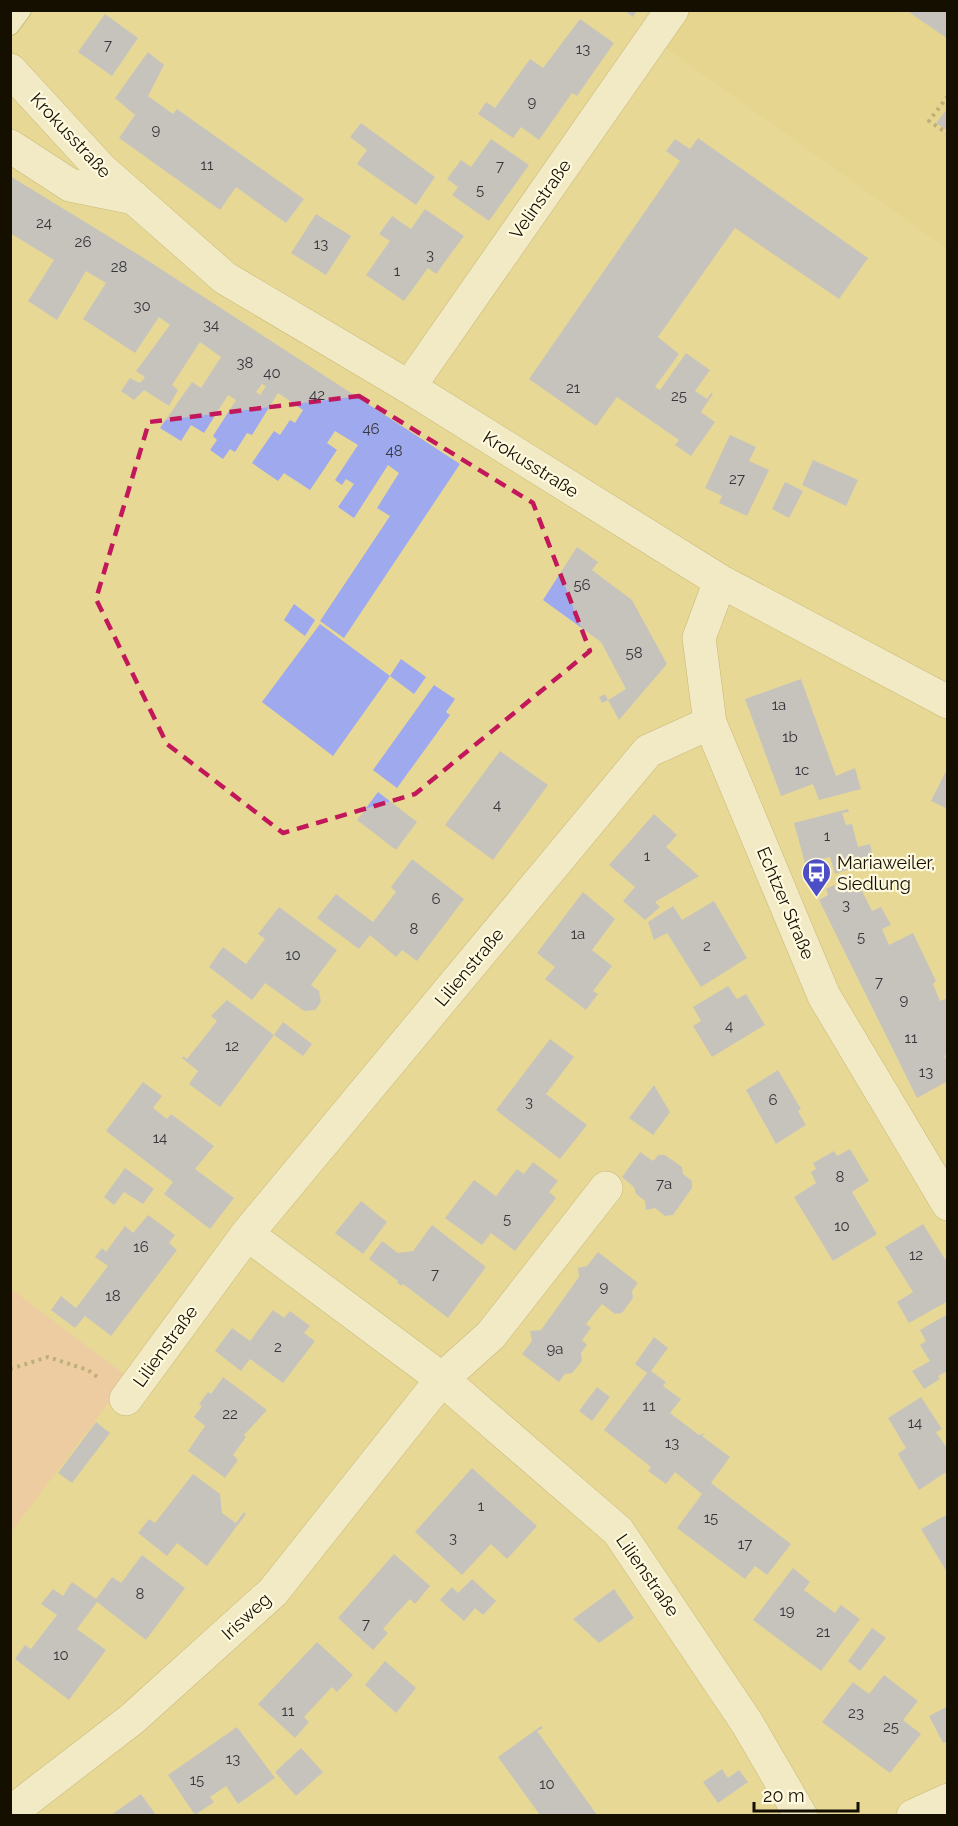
<svg xmlns="http://www.w3.org/2000/svg" width="958" height="1826" viewBox="0 0 958 1826" font-family="Raleway,sans-serif">
  <style>
    .built { fill: #e2d086 }
    .green { fill: #f1bcad }
    .building { fill: #9ea9ee; fill-rule: evenodd }
    .lines { fill: none; stroke-linecap: round; stroke-linejoin: round }
    .service-casing { stroke: #a19151; stroke-width: 20 }
    .minor-casing { stroke: #a19151; stroke-width: 34 }
    .tertiary-casing { stroke: #a19151; stroke-width: 34 }
    .path { stroke: #8a7f54; stroke-width: 4; stroke-dasharray: 3 4.5; stroke-linecap: butt }
    .service { stroke: #fff; stroke-width: 18 }
    .minor { stroke: #fff; stroke-width: 33 }
    .tertiary { stroke: #fff; stroke-width: 33 }
    .marked { fill: none; stroke: #c2185b; stroke-width: 4.5; stroke-dasharray: 12 8; stroke-linejoin: round }
    .labels { text-anchor: middle; dominant-baseline: central; stroke-width: 4.5; stroke-linejoin: round; paint-order: stroke }
    .number-label { font-size: 15px; fill: #37363c }
    .street-label { font-size: 18px; fill: #150f00; stroke: #fff9df }
    .poi-label { font-size: 18px; fill: #150f00; stroke: #fff9df; text-anchor: start }
  </style>
  <rect width="100%" height="100%" fill="#e7d896"/>
  <path class="built" d="M689 11H947V249L663 46Z"/>
  <path class="green" d="M10 1288 128 1377 11 1532H10Z"/>
  <path class="building" d="M624 10H637L633 17Z
    M906 10H948V39Z
    M105 14 138 38 112 76 78 52Z
    M580 19 614 43 577 96 572 93 539 140 521 127 513 138 478 114 486 102 495 108 530 59 543 68Z
    M148 52 164 65 148 96 173 114 177 109 304 199 286 223 236 187 220 210 119 138 135 115 115 98Z
    M948 108V131L936 123Z
    M361 123 435 177 416 205 357 164 367 150 350 137Z
    M698 138 868 258 839 299 735 228 658 337 679 354 655 387 660 390 686 353 710 370 695 391 707 399 711 393 713 394 701 412 715 422 691 456 675 445 679 440 617 397 596 426 529 379 680 161 666 151 675 139 690 149Z
    M491 139 529 165 489 221 452 195 458 187 447 179 461 160 471 167Z
    M10 176 147 260 460 464 344 638 320 621 390 516 377 508 399 473 388 465 354 518 338 507 354 484 346 479 342 485 335 480 358 445 335 431 327 443 337 450 310 490 284 473 278 481 252 463 274 431 280 435 290 420 295 423 303 410 278 393 252 435 247 433 235 452 230 449 223 459 210 450 217 440 213 436 236 400 228 395 204 433 191 425 181 441 160 428 192 382 201 388 221 357 200 342 172 385 178 390 169 406 144 390 134 400 121 391 130 378 140 383 145 377 136 371 170 325 159 317 135 353 83 319 106 283 86 271 57 320 28 301 54 260 10 233ZM262 384 266 386 260 395 256 392Z
    M425 209 464 236 436 274 428 268 404 301 366 275 390 241 379 234 392 216 411 229Z
    M316 214 351 236 326 275 291 253Z
    M730 435 756 447 749 461 769 470 747 516 719 503 722 496 705 488Z
    M813 460 858 480 846 506 802 485Z
    M785 482 803 491 789 518 772 509Z
    M577 547 598 562 592 570 632 600 667 664 619 720 608 700 626 689 601 642 543 600Z
    M294 604 315 620 305 636 284 620Z
    M320 624 390 676 401 659 426 677 414 694 390 676 333 756 262 702Z
    M801 679 836 776 855 768 861 789 819 800 813 784 781 796 745 699Z
    M434 685 455 699 446 712 450 715 397 788 373 770Z
    M605 694 608 700 602 703 599 697Z
    M500 751 548 785 493 860 445 825Z
    M948 767V809L931 801Z
    M378 792 417 822 396 850 357 820Z
    M848 809 849 812 842 813 846 825 852 824 858 847 870 844 874 860 835 874 830 857 805 863 794 823Z
    M654 814 677 835 666 847 699 876 655 902 660 907 645 920 623 901 635 887 609 865Z
    M412 859 464 899 417 961 402 950 396 957 370 935 359 949 317 918 336 894 373 922 396 892 391 887Z
    M857 881 872 911 881 907 891 925 882 929 889 945 913 933 936 981 933 984 940 1001 948 998V1054L944 1056 948 1062V1081L917 1098 819 900 828 895 826 889 834 885 837 891Z
    M583 892 615 919 592 950 612 966 593 991 598 994 586 1010 545 979 555 967 537 953Z
    M714 901 747 958 701 987 667 933 654 940 648 922 673 906 682 920Z
    M279 907 337 950 311 985 319 991 321 1002 315 1010 304 1011 265 983 252 1000 209 967 223 947 246 964 265 939 258 934Z
    M728 986 737 999 746 994 765 1025 712 1057 693 1026 701 1021 693 1007Z
    M227 1000 274 1035 220 1107 189 1084 198 1071 182 1058 183 1056 187 1059 217 1021 211 1016Z
    M283 1022 312 1044 303 1056 274 1035Z
    M550 1039 574 1057 546 1094 587 1125 560 1159 496 1110Z
    M778 1070 801 1109 798 1111 806 1125 776 1144 746 1090Z
    M143 1082 162 1096 153 1108 167 1119 171 1114 214 1146 195 1169 234 1198 210 1229 164 1194 173 1182 106 1131Z
    M654 1085 670 1112 653 1135 629 1118Z
    M850 1149 869 1181 852 1192 877 1234 833 1261 794 1197 816 1183 811 1172 816 1169 813 1163 834 1151 837 1156Z
    M640 1152 653 1161 658 1155H665L682 1167 683 1174 692 1181V1188L673 1215 665 1216 655 1208 646 1210 645 1201 636 1194 634 1187 622 1177Z
    M533 1162 558 1181 549 1192 556 1198 515 1251 491 1233 482 1245 445 1218 474 1180 496 1196 517 1169 524 1174Z
    M125 1168 154 1189 143 1204 124 1192 114 1205 104 1197Z
    M361 1201 387 1222 363 1254 335 1233Z
    M148 1215 175 1235 169 1243 177 1250 111 1336 85 1316 75 1328 51 1310 61 1296 76 1308 108 1266 95 1257 102 1248 106 1252 125 1226 133 1233Z
    M923 1224 948 1264V1301L909 1323 897 1302 913 1292 885 1247Z
    M432 1225 486 1267 448 1318 403 1284 401 1286 397 1282 398 1281 369 1259 382 1241 398 1253 413 1251Z
    M598 1252 638 1283 632 1291 633 1298 622 1313 615 1314 602 1304 586 1324 591 1328 582 1340 587 1345 581 1353 582 1361 572 1373 565 1374 559 1382 522 1354 532 1341 530 1331 541 1330 579 1277 578 1268 587 1266Z
    M273 1310 284 1318 290 1311 310 1326 304 1333 315 1341 283 1383 250 1359 241 1371 215 1351 232 1328 250 1341Z
    M948 1314V1371L938 1376 940 1379 924 1389 912 1371 930 1361 920 1345 926 1341 920 1330Z
    M654 1337 668 1348 651 1371 666 1382 663 1386 681 1399 670 1413 699 1435 705 1433 702 1436 730 1457 711 1483 791 1544 767 1575 755 1566 745 1579 677 1528 702 1494 675 1472 666 1484 648 1471 651 1467 604 1430 647 1373 635 1364Z
    M223 1377 267 1410 244 1435 246 1437 233 1455 238 1460 225 1478 188 1451 205 1426 194 1417 202 1406 199 1404 208 1392 211 1394Z
    M597 1387 610 1397 592 1421 579 1411Z
    M921 1397 942 1429 936 1432 948 1450V1471L919 1490 898 1454 906 1448 888 1418Z
    M96 1422 110 1433 72 1483 58 1473Z
    M472 1468 537 1526 507 1559 491 1544 462 1575 415 1532Z
    M193 1474 220 1494 222 1513 236 1523 244 1512 246 1514 207 1566 177 1543 167 1556 138 1533 149 1519 155 1523Z
    M948 1514V1574L921 1529Z
    M394 1554 430 1586 415 1604 410 1599 396 1614 383 1629 388 1633 373 1650 338 1618Z
    M142 1555 185 1588 146 1640 97 1602 77 1629 106 1650 69 1700 15 1659 25 1645 31 1649 57 1615 41 1604 53 1589 63 1596 72 1582 96 1599 112 1577 121 1583Z
    M793 1568 810 1582 804 1590 835 1613 841 1605 860 1619 821 1671 753 1620Z
    M472 1579 496 1601 483 1615 475 1608 464 1621 440 1600 452 1587 458 1593Z
    M614 1589 634 1618 599 1643 573 1619Z
    M872 1628 886 1638 860 1671 848 1661Z
    M317 1642 353 1675 337 1692 332 1687 304 1717 309 1722 295 1738 258 1704Z
    M385 1661 416 1688 396 1713 365 1685Z
    M884 1675 918 1701 903 1720 921 1734 890 1773 822 1722 853 1682 869 1694Z
    M948 1706V1741L943 1743 929 1716Z
    M541 1726 543 1728 537 1731 597 1815H540L498 1757Z
    M237 1727 275 1778 238 1804 226 1786 210 1797 214 1802 195 1815 168 1775Z
    M301 1748 323 1772 296 1796 275 1772Z
    M722 1769 728 1778 739 1770 748 1782 718 1803 703 1782Z
    M141 1794 156 1815H111Z"/>
  <g class="lines">
    <defs>
      <path id="service" d="M10 26 22 10"/>
      <path id="minor" d="M10 146 70 185 134 198
        M409 387 672 10
        M247 1234 442 1379 618 1531 747 1723 801 1816
        M126 1399 247 1234 648 751 710 723
        M10 1813 132 1719 273 1592 442 1379 491 1335 606 1188
        M913 1816 948 1800"/>
      <path id="tertiary" d="M10 70 102 170 225 278 409 387 720 581 948 702
        M720 581 699 638 710 723 824 996 948 1204"/>
    </defs>
    <use href="#service" class="service-casing"/>
    <use href="#minor" class="minor-casing"/>
    <use href="#tertiary" class="tertiary-casing"/>
    <path class="path" d="M948 96 929 121 948 134
      M10 1369 48 1357 88 1370 99 1378"/>
    <use href="#service" class="service"/>
    <use href="#minor" class="minor"/>
    <use href="#tertiary" class="tertiary"/>
  </g>
  <path d="M0 0H958V1826H0ZM359 396 533 503 590 651 415 794 283 833 167 744 96 599 149 422Z" fill="#e7d896" fill-opacity=".55" fill-rule="evenodd"/>
  <path class="marked" d="M359 396 533 503 590 651 415 794 283 833 167 744 96 599 149 422Z"/>
  <defs>
    <symbol id="bus-pin" viewBox="-11 -11 22 30"><path d="M0 17L-7.5 6A9.5 9.5 0 1 1 7.5 6Z" fill="#4c4fc5" stroke="#fff9df"/><path d="M-5-6H5V4H4V6H2V4H-2V6H-4V4H-5ZM-3.5-4V0h7V-4ZM-3.5 1.2v1.5H-2V1.2ZM2 1.2v1.5H3.5V1.2Z" fill="#fff"/></symbol>
  </defs>
  <g fill-rule="evenodd">
    <use href="#bus-pin" x="800" y="856" width="33" height="45"/>
  </g>
  <g class="labels">
    <g class="number-label">
      <text x="108" y="45">7</text>
      <text x="583" y="49">13</text>
      <text x="532" y="102">9</text>
      <text x="156" y="130">9</text>
      <text x="207" y="165">11</text>
      <text x="500" y="166">7</text>
      <text x="480" y="190">5</text>
      <text x="44" y="223">24</text>
      <text x="83" y="242">26</text>
      <text x="321" y="244">13</text>
      <text x="430" y="255">3</text>
      <text x="119" y="267">28</text>
      <text x="397" y="271">1</text>
      <text x="142" y="306">30</text>
      <text x="211" y="325">34</text>
      <text x="245" y="363">38</text>
      <text x="272" y="373">40</text>
      <text x="573" y="388">21</text>
      <text x="317" y="395">42</text>
      <text x="679" y="396">25</text>
      <text x="371" y="429">46</text>
      <text x="394" y="451">48</text>
      <text x="737" y="479">27</text>
      <text x="582" y="585">56</text>
      <text x="634" y="653">58</text>
      <text x="779" y="705">1a</text>
      <text x="790" y="737">1b</text>
      <text x="802" y="770">1c</text>
      <text x="497" y="805">4</text>
      <text x="827" y="836">1</text>
      <text x="647" y="856">1</text>
      <text x="436" y="899">6</text>
      <text x="846" y="905">3</text>
      <text x="414" y="929">8</text>
      <text x="578" y="934">1a</text>
      <text x="861" y="937">5</text>
      <text x="707" y="946">2</text>
      <text x="293" y="955">10</text>
      <text x="879" y="982">7</text>
      <text x="904" y="1000">9</text>
      <text x="729" y="1026">4</text>
      <text x="911" y="1038">11</text>
      <text x="232" y="1046">12</text>
      <text x="926" y="1072">13</text>
      <text x="773" y="1100">6</text>
      <text x="529" y="1102">3</text>
      <text x="160" y="1138">14</text>
      <text x="840" y="1177">8</text>
      <text x="664" y="1184">7a</text>
      <text x="507" y="1219">5</text>
      <text x="842" y="1226">10</text>
      <text x="141" y="1247">16</text>
      <text x="916" y="1255">12</text>
      <text x="435" y="1274">7</text>
      <text x="604" y="1287">9</text>
      <text x="113" y="1296">18</text>
      <text x="278" y="1347">2</text>
      <text x="555" y="1349">9a</text>
      <text x="649" y="1406">11</text>
      <text x="230" y="1414">22</text>
      <text x="915" y="1423">14</text>
      <text x="672" y="1443">13</text>
      <text x="481" y="1506">1</text>
      <text x="711" y="1518">15</text>
      <text x="453" y="1538">3</text>
      <text x="745" y="1544">17</text>
      <text x="140" y="1594">8</text>
      <text x="787" y="1611">19</text>
      <text x="366" y="1624">7</text>
      <text x="823" y="1632">21</text>
      <text x="61" y="1655">10</text>
      <text x="288" y="1711">11</text>
      <text x="856" y="1713">23</text>
      <text x="891" y="1727">25</text>
      <text x="233" y="1759">13</text>
      <text x="197" y="1780">15</text>
      <text x="547" y="1784">10</text>
    </g>
    <g class="street-label">
      <text transform="translate(71 135) rotate(47)">Krokusstraße</text>
      <text transform="translate(540 199) rotate(-55)">Velinstraße</text>
      <text transform="translate(531 464) rotate(32)">Krokusstraße</text>
      <text transform="translate(786 903) rotate(67)">Echtzer Straße</text>
      <text transform="translate(469 967) rotate(-50)">Lilienstraße</text>
      <text transform="translate(165 1346) rotate(-54)">Lilienstraße</text>
      <text transform="translate(648 1575) rotate(55)">Lilienstraße</text>
      <text transform="translate(246 1616) rotate(-43)">Irisweg</text>
    </g>
    <g class="poi-label">
      <text x="837" y="862">Mariaweiler,<tspan x="837" dy="21">Siedlung</tspan></text>
    </g>
  </g>
  <rect width="958" height="1826" fill="none" stroke="#150f00" stroke-width="24"/>
  <path d="M754 1802v9h104v-9" fill="none" stroke="#150f00" stroke-width="3"/>
  <text x="763" y="1802" font-size="18" fill="#150f00" stroke="#fff9df" stroke-width="4.5" paint-order="stroke">20 m</text>
</svg>
